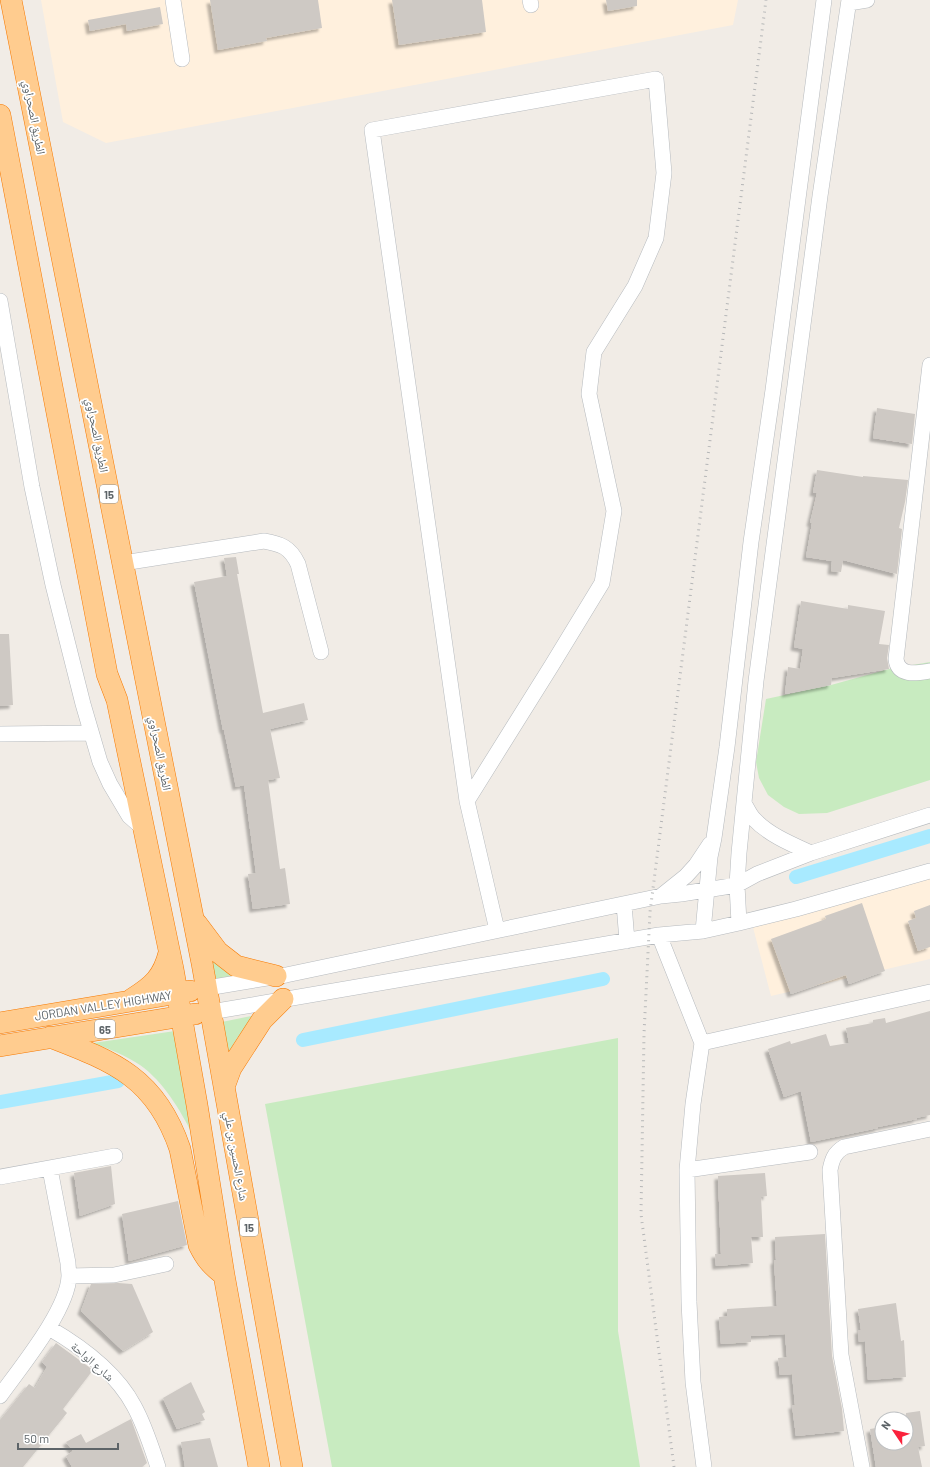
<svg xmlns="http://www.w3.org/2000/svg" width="930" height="1467" viewBox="0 0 930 1467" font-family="Barlow,'Noto Naskh Arabic',sans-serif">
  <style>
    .commercial { fill: #fff0dd }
    .green { fill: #c8ebc0 }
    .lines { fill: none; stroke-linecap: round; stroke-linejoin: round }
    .canal { stroke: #a8eaff; stroke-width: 14 }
    .building { fill: #cec9c4; filter: url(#shadow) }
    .minor-casing { stroke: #b6babe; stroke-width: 16 }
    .highway-casing { stroke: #f77900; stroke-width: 22 }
    .minor { stroke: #fff; stroke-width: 15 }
    .highway { stroke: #ffcc8f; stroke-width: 21 }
    .rail { stroke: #b5b6b7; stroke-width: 3; stroke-dasharray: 1 5; stroke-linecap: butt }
    .labels { text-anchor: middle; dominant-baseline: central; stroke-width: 3.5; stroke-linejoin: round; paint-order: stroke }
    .shield { fill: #fff; stroke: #8e9295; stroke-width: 1 }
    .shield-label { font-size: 11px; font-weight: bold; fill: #5d6468 }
    .street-label { font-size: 12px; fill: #5d6468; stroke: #fff }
  </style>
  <defs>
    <filter id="shadow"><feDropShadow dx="-3.5" dy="3.5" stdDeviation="1" flood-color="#0004"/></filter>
  </defs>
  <rect width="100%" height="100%" fill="#f1ece6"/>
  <path class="commercial" d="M41 0H738L733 25 106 143 63 122Z
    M930 864V959L771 996 750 916Z"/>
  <path class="green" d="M930 662V780L827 813 799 814 784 807 768 795 759 778 756 762 766 699 831 685 889 669Z
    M206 948 249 975 212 981Z
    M256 1015C241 1031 233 1042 225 1062L217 1023Z
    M175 1031 193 1135C180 1110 164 1082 140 1065 125 1055 109 1049 93 1043Z
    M618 1038V1331L640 1467H332L265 1104Z"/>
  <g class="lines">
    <path class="canal" d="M796 877 930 836
      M303 1040 603 979
      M0 1102 118 1081"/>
  </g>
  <path class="building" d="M210 0H318L322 28 266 38 267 41 218 50Z
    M392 0H482L486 32 399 45Z
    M606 0H637V6L608 11Z
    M160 7 163 24 127 31 126 24 90 31 88 20Z
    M877 408 915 414 912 444 873 438Z
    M817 470 863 477V476L908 480 905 502 899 528 902 529 897 574 843 560 841 572 831 571 832 561 806 557 812 523H810L817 493H813Z
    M236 557 239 574H237L263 713 304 703 308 720 270 729 280 778 268 780 280 869 285 868 290 904 253 909 248 874 256 873 244 785 236 787 224 730H223L194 582 227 576 224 558Z
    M801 601 848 609V605L885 611 879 644 889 645 887 658 889 669 832 678 831 685 785 694 788 667 800 669 803 649 794 647Z
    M0 634H9L13 705 0 706Z
    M862 903 885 971 849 984 846 975 791 994 771 939 826 919 825 916Z
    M930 905V947L918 951 908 921 916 918 914 911Z
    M930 1011V1115L916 1118 917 1119 878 1127V1128L811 1142 801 1091 784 1097 768 1049 790 1041 791 1044 826 1034 830 1046 849 1043 846 1028 873 1023V1020L885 1018 886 1023Z
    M111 1166 115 1204 80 1216 74 1173Z
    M765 1173 767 1196 761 1197 763 1237H751L753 1263 716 1266 715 1254H721L718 1176Z
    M178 1201 187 1245 129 1261 122 1214Z
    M825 1234 832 1356 842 1409 844 1431 796 1436 792 1405H795L792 1374 780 1375 778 1358 787 1357 785 1334 751 1336V1342L721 1344 719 1317 727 1316V1309L777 1306 774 1261 776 1260 775 1237Z
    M118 1283 132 1284 153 1332 123 1351 81 1311 91 1284Z
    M896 1303 901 1341 904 1340 906 1377 868 1380 865 1341 859 1342 858 1330H861L858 1309Z
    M56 1343 93 1370 63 1409 67 1413 23 1467H0V1420L29 1384 35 1388 47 1367 42 1362Z
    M191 1382 205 1412 202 1414 205 1420 177 1429 163 1398Z
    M920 1411 925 1446 918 1447 922 1467H876L870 1429 882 1427V1443H906V1413Z
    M131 1419 147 1463 142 1467H72L66 1456 73 1451 66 1442 81 1434 86 1443Z
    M210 1438 218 1467H185L181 1442Z"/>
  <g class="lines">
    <defs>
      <path id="minor" d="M173 0 182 59
        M530 0 531 5
        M849 3 867 0
        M0 301 32 487 53 585 83 704 100 762 110 784 129 816 145 830
        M930 365 896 659C898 677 917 673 930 671
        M123 563 264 541C281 544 290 547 298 564L321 652
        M0 734 91 733
        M467 801 552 665 602 583 614 511 589 394 594 352 635 286 656 238 664 173 656 79 372 130 467 801 497 930
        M744 803C747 808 750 815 754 819 769 835 791 844 811 853
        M661 896 686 876 696 865 710 844
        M624 904 627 941
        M739 923 737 885 739 853 756 681 820 196 849 0
        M703 931 710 857 714 838 727 747 751 542 773 390 824 0
        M659 935 702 1043 693 1104 687 1170 689 1302 693 1382 704 1467
        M207 988 286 975 661 896 681 894 737 885 757 874 811 853 930 815
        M211 1012 659 935 703 931 739 923 796 909 930 871
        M702 1043 930 992
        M687 1170 810 1152
        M0 1177 115 1156
        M69 1276 114 1275 166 1264
        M49 1328C82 1347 116 1372 134 1406 145 1426 151 1446 158 1467
        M0 1396C20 1368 68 1310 69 1276 69 1272 68 1267 68 1263L50 1169
        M862 1467 841 1355 830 1170C832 1160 834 1153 844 1147L930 1129"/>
      <path id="highway" d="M11 0 202 963 292 1467
        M0 115 107 674 117 700 173 969 197 1105 224 1275 259 1467
        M197 924 218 952 236 966 276 976
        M132 999C153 986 163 977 169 953
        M0 1023 190 991
        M50 1037C115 1062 156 1078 180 1149L199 1245C206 1259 211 1265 224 1275
        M0 1046 195 1014
        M224 1087 231 1068 262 1020 283 999"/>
    </defs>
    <use href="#minor" class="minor-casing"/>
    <use href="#highway" class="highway-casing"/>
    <use href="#minor" class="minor"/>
    <use href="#highway" class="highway"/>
    <path class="rail" d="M674 1467 641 1214 644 1034 650 912 766 0"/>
  </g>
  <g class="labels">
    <g class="shield">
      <rect x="100" y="485" width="18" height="18" rx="3"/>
      <rect x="95" y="1020" width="20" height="18" rx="3"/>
      <rect x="240" y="1218" width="18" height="18" rx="3"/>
    </g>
    <g class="shield-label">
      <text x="109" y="494">15</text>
      <text x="105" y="1029">65</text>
      <text x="249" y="1227">15</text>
    </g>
    <g class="street-label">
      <text transform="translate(35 117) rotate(79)">الطريق الصحراوي</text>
      <text transform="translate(98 435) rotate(79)">الطريق الصحراوي</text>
      <text transform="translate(161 753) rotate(79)">الطريق الصحراوي</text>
      <text transform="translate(103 1005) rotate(-9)">JORDAN VALLEY HIGHWAY</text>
      <text transform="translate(237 1156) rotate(80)">شارع الحسين بن علي</text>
      <text transform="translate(93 1361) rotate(41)">شارع الواحة</text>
    </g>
  </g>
  <g transform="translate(894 1431) rotate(305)"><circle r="19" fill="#ffffff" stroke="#bec1c3"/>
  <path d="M0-3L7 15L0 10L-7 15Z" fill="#fa223c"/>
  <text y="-6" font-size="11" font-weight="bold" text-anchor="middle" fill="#5d6468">N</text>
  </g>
  <path d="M18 1443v6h100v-6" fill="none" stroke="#5d6468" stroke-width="2"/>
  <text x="24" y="1443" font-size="12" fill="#5d6468" stroke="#ffffff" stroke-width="3" paint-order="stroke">50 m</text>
</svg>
